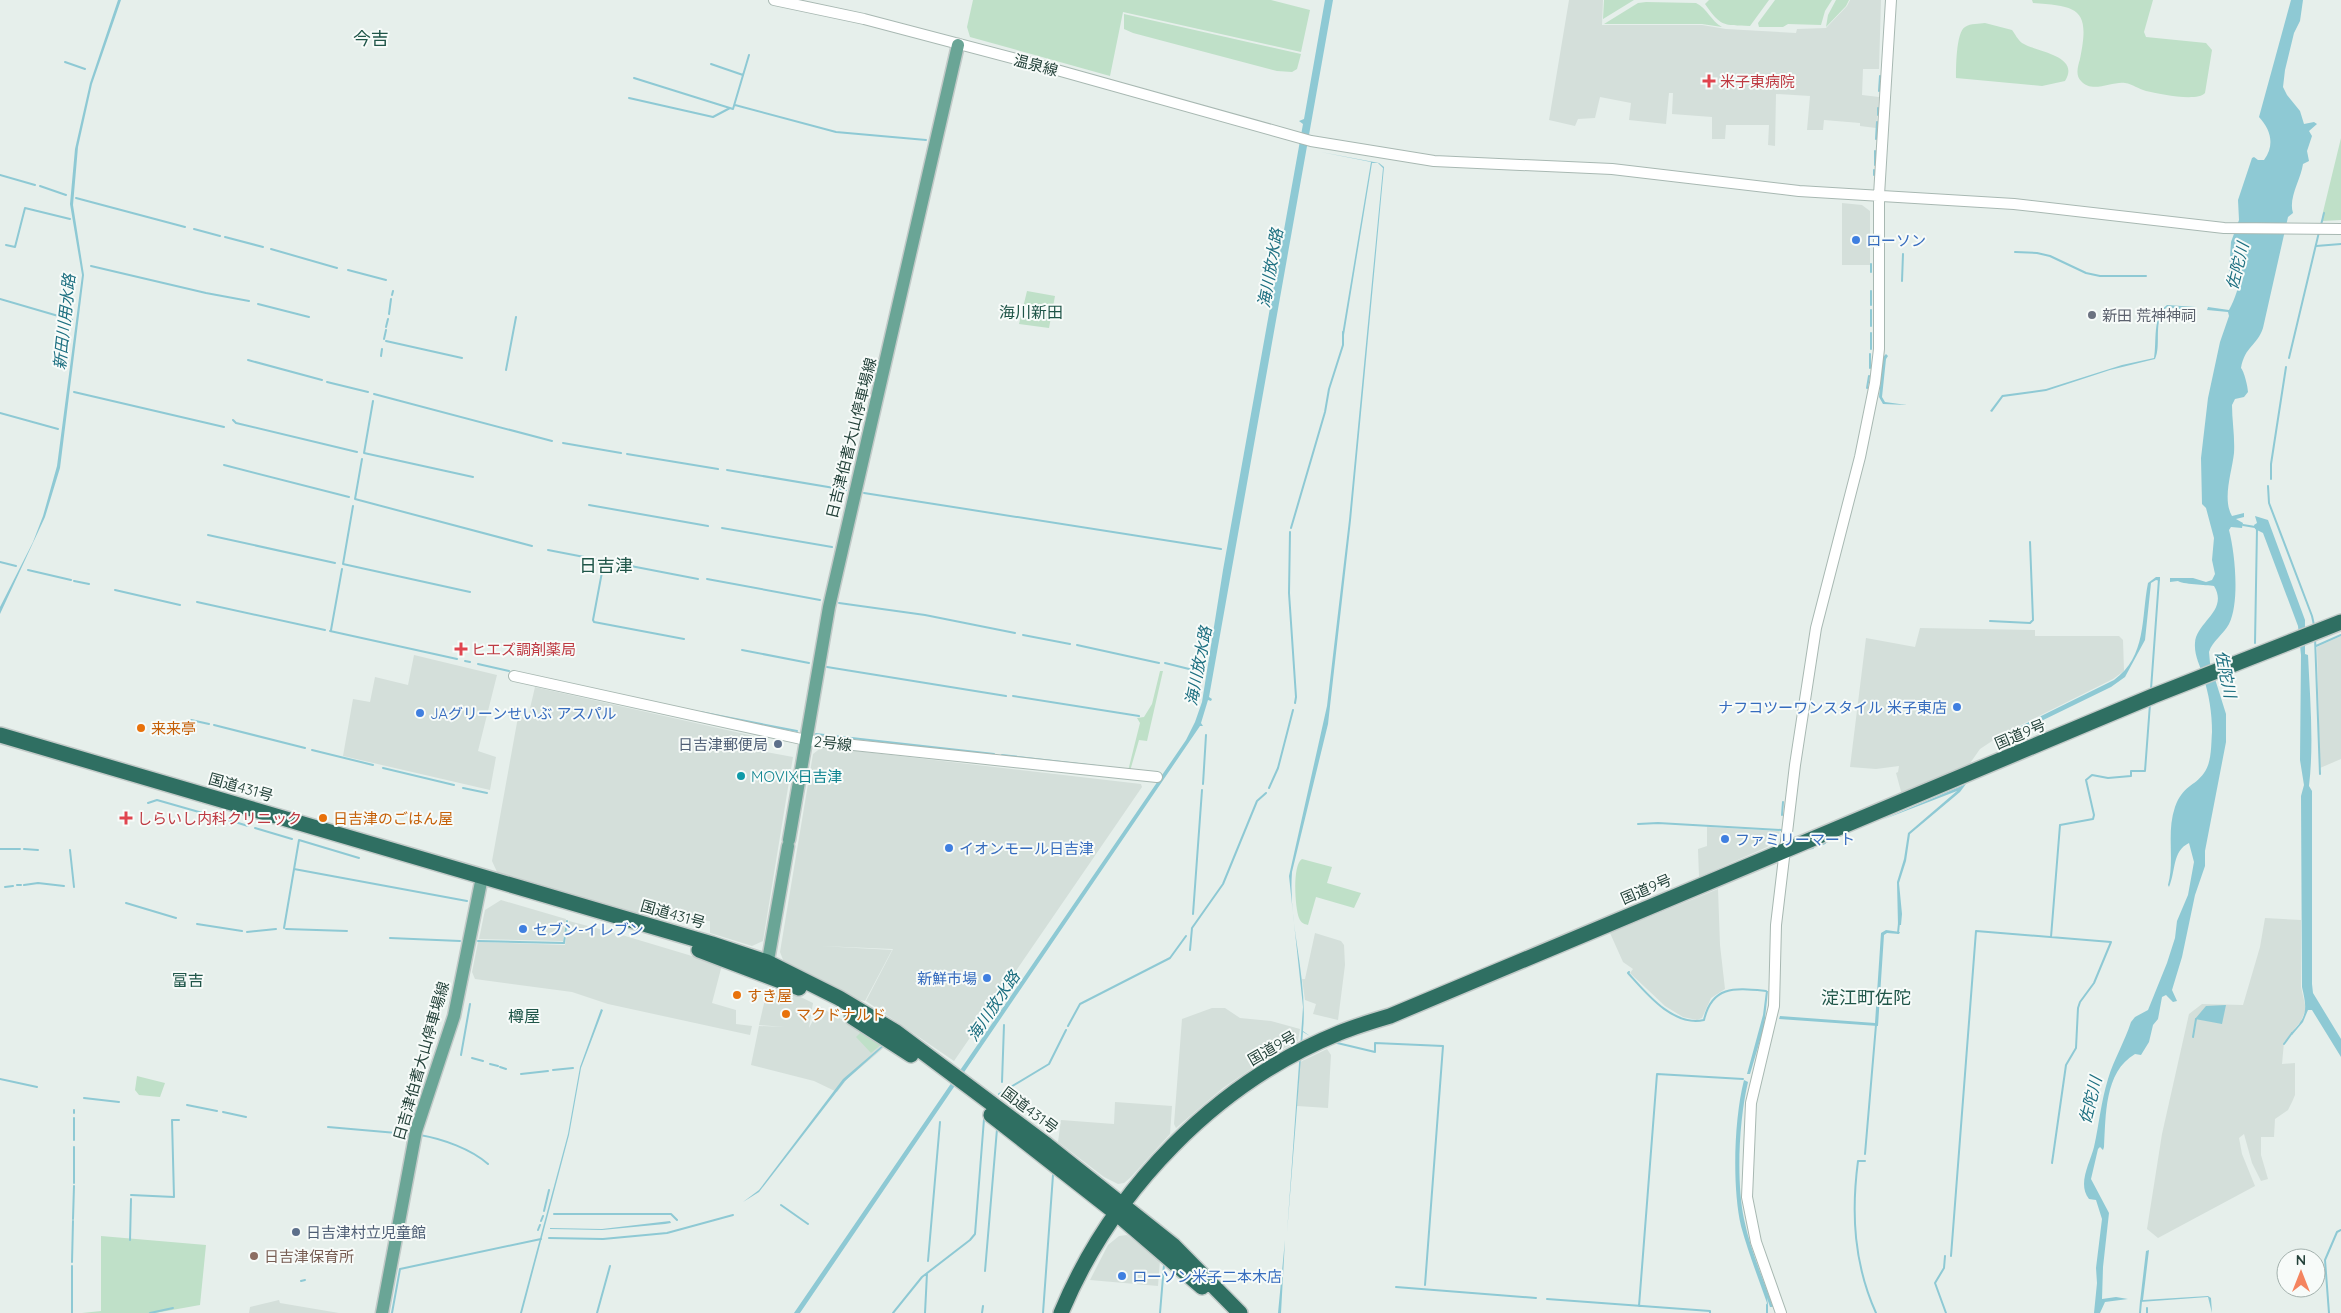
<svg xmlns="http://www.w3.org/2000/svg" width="2341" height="1313" viewBox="0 0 2341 1313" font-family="Quicksand,'Noto Sans JP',sans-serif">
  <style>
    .built { fill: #d4dfda }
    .green { fill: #bfe0c8 }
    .water { fill: #8ec9d4 }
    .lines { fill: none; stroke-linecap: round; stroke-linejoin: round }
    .stream { stroke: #8ec9d4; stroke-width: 2 }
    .minor-casing { stroke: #a8b8b2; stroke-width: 12 }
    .major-casing { stroke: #c2cac8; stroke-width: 15 }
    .highway-casing { stroke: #c2cac8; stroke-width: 18 }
    .minor { stroke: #fff; stroke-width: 10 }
    .major { stroke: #6aa596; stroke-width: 12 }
    .highway { stroke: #2f6f62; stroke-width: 15 }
    .health-dot { fill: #e0444e; stroke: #f7fbf9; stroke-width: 2 }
    .shop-dot { fill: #3f7fe0; stroke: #f7fbf9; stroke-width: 2 }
    .worship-dot { fill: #6b7280; stroke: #f7fbf9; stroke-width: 2 }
    .food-dot { fill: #e8710a; stroke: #f7fbf9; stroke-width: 2 }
    .service-dot { fill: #5c6f8a; stroke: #f7fbf9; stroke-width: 2 }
    .culture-dot { fill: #0f9aa8; stroke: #f7fbf9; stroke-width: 2 }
    .education-dot { fill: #8d6e63; stroke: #f7fbf9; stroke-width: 2 }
    .labels { text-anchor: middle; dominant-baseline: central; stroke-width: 4; stroke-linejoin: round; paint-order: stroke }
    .street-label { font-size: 15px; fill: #24423a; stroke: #f7fbf9 }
    .health-label { font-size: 15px; fill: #be3a42; stroke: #f7fbf9; text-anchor: start }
    .shop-label { font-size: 15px; fill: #366cbe; stroke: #f7fbf9; text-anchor: start }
    .worship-label { font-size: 15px; fill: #5b616d; stroke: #f7fbf9; text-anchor: start }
    .food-label { font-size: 15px; fill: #c56008; stroke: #f7fbf9; text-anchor: start }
    .service-label { font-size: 15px; fill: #4e5e75; stroke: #f7fbf9; text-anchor: end }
    .culture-label { font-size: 15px; fill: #0d838f; stroke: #f7fbf9; text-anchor: start }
    .education-label { font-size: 15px; fill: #785e54; stroke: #f7fbf9; text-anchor: start }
    .water-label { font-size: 16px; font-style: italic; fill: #1c6f80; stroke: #f7fbf9 }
    .neighbourhood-label { font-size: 16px; fill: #1f5548; stroke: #f7fbf9 }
    .quarter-label { font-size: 18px; fill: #1f5548; stroke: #f7fbf9 }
  </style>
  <rect width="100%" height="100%" fill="#e6efeb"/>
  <path class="built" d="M1569 0H1603L1602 25H1702L1726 29 1796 33 1797 29 1826 28 1847 6 1850 0H1881L1879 69H1863L1862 95 1879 97 1876 128 1860 126V123L1824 120 1823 130H1807L1810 96 1776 94 1775 146 1768 145 1769 125H1726L1725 139H1712V117L1672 114 1673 93H1669L1666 124 1629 120 1631 103 1600 97 1595 118 1578 119 1575 126 1549 120Z
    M1842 203 1862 205 1870 211V265H1842Z
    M1920 628 2035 630V636H2119L2123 640 2124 671 2113 679 2001 735 1980 749 1966 769 1902 795 1896 773 1898 772 1899 766 1876 769 1850 767 1866 638 1915 647Z
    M2341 636V759L2320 768 2317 647Z
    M414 655 497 675 478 751 496 757 490 790 343 756 353 699 370 702 375 677 408 685Z
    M535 687 758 737 756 750 793 757 763 941 752 946 710 933V921L667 917V922L498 874 492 861 518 717H528Z
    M822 747 1141 784 1142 787 954 1061 866 1001 893 949 821 946 892 950 865 1001 855 999 803 973 806 966 803 973 785 965 780 952 813 754Z
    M1707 827 1780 831 1778 837 1767 847 1699 877 1698 849 1707 846Z
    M1718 889 1720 945 1725 989 1711 998 1702 1018 1697 1020 1683 1017 1665 1006 1630 973 1633 969 1623 962 1610 933Z
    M501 900 566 919 563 941 479 939 485 910Z
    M2265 918 2301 920V987L2306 1009 2301 1021 2284 1042 2282 1064 2295 1063V1095L2292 1102 2288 1110 2275 1119 2274 1137H2261V1155L2268 1179 2261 1181 2252 1163 2244 1134 2239 1138 2242 1154 2255 1186 2158 1238 2147 1229 2162 1134 2189 1014 2202 1004 2243 1005 2260 947Z
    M569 921 622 935 722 965 712 1003 736 1010V1024L752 1026 750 1035 608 1004 572 992 475 979 472 972 478 942 565 945Z
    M1315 933 1341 941 1344 945 1345 965 1338 1020 1313 1014 1316 1004 1305 1000 1302 979H1305Z
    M782 988 813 1003 809 1028 820 1007 887 1045 847 1079 837 1092 814 1081 751 1065 759 1026 785 1027 759 1025 766 995Z
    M1212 1008H1225L1240 1018 1271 1021 1300 1029 1298 1041 1270 1056 1223 1088 1176 1128 1174 1124 1182 1019Z
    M1327 1049 1331 1055 1328 1108 1297 1106 1300 1062Z
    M1115 1102 1172 1106 1170 1134 1131 1177 1124 1183 1118 1184 1104 1177 1058 1142 1061 1120 1114 1124Z
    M1127 1235 1160 1260 1158 1286 1090 1280 1108 1245 1119 1236Z
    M279 1300 280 1303 339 1313H249L250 1307Z"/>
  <path class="green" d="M973 0H1271L1310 10 1301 52 1123 12 1110 76 970 37 967 27Z
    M1604 0H1634L1603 19Z
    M1709 0H1769L1750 26C1723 25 1721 27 1705 4Z
    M1775 0H1832L1825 11 1821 25 1788 24 1783 27H1759L1758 23Z
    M1836 0H1849L1846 6 1826 27 1828 15Z
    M2032 0H2153L2144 32 2146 37 2206 43 2212 50 2205 93C2197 102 2159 94 2146 91 2138 89 2133 84 2125 83 2112 81 2092 94 2081 81 2075 75 2078 66 2080 59 2090 10 2080 6 2033 3Z
    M1646 2 1696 3C1707 8 1711 21 1722 27L1702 24H1604L1638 3Z
    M1124 14 1301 54 1297 69 1292 72 1277 71 1133 33 1124 29Z
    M1985 23 2012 30C2015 34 2018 40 2022 43 2036 52 2081 55 2065 81L2042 86 1956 78C1956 68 1956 32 1965 27 1971 23 1979 24 1985 23Z
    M2341 138V220L2322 221 2323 212Z
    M1027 291 1055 296 1049 328 1019 324Z
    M1160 671H1163L1147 741 1139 740 1130 771H1128L1140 723 1137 718 1144 717 1152 704Z
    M1302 859 1332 867 1327 883 1361 893 1354 908 1316 897 1308 925C1304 924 1301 923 1299 918 1295 908 1292 865 1302 859Z
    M862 1031 882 1044 871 1053 856 1037Z
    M137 1076 165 1083 160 1097 139 1095 135 1090Z
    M101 1236 206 1245 200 1305 155 1313H82L101 1311Z"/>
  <path class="water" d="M118 0H121L92 84 78 147 73 205 84 275 60 468 45 517 0 614V607L33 542 43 516 57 466 82 275 70 204 75 149 90 83Z
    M1325 0H1333L1209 697 1212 699 1211 701 1208 700 1201 723 1203 726H1200L800 1313H794L1186 740 1195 722 1202 702 1223 570 1303 124 1299 121 1304 119Z
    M2291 0H2303L2300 21 2294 33 2285 70 2283 87 2287 95 2300 111 2304 124 2314 122 2317 124 2309 131 2312 136 2307 151 2309 161 2303 164C2301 179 2288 198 2293 213L2288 217 2263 328C2257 346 2245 346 2241 368 2244 371 2248 387 2248 392L2244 397 2235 399 2232 405C2232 421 2235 437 2234 453 2232 472 2222 499 2232 516L2244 513V517L2236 519 2243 523 2242 528 2231 527 2229 530C2235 553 2240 602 2229 624 2224 634 2212 641 2209 652L2210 663 2226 714V742L2205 851V866L2195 895 2182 957 2172 990 2177 1001 2173 1002 2166 995 2162 997 2158 1019 2153 1025 2149 1042 2141 1055 2135 1054C2104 1072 2106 1116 2104 1147L2103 1150 2100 1147 2098 1149 2091 1179 2109 1213 2103 1267 2102 1299 2116 1297 2128 1299 2105 1302 2100 1313H2094L2097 1283 2096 1268 2102 1219 2096 1200 2089 1199C2077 1184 2090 1163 2094 1147 2099 1124 2101 1102 2108 1079 2114 1059 2125 1041 2131 1022L2135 1017 2148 1010 2167 963 2175 938 2177 921 2188 895 2194 862 2189 843C2172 851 2176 871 2169 887L2168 885C2175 860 2166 833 2175 807 2183 785 2194 787 2204 773 2212 762 2211 745 2212 732 2212 713 2209 694 2203 676 2200 665 2194 655 2195 643 2196 622 2229 611 2214 586 2207 585 2181 584 2178 581L2170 582V578H2193L2206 582 2212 580 2215 574 2212 560 2214 538 2206 508 2202 504 2201 458 2208 398 2220 342 2229 316 2228 312 2207 310 2208 307 2229 310C2235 299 2239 286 2241 274H2237L2231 279 2229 272 2231 242 2239 220 2238 200 2252 158 2254 157 2258 160H2264C2275 145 2271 130 2259 117Z
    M1321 152 1379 163 1384 167 1351 520 1328 724 1292 872C1288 925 1308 976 1303 1031L1310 1036 1303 1032 1287 1233 1303 1007 1289 876 1327 706 1349 520 1383 168 1378 163H1372L1344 335H1342L1371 162Z
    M2167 305 2196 307 2194 311 2167 307C2152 319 2162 345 2155 359L2110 370 2046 391 2003 397 1992 412 1990 411 2002 395 2046 389 2122 365 2154 358C2157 342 2152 316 2167 305Z
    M1886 354 1888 356 1886 359 1882 397 1885 402 1907 405 1883 404 1879 397 1883 357Z
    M2255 516 2268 520 2305 620V654L2308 655C2310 698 2314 744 2309 786L2312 791V984L2313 993 2341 1039V1057L2312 1010H2308L2303 1022 2292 1035 2291 1033C2308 1016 2307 1009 2302 987L2301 796 2304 785 2300 760 2301 655 2298 626 2263 533 2255 529 2254 525 2257 523Z
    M2156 577H2160V581L2156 580 2151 583 2145 640 2125 677 2111 687 2004 739 2003 737 2015 729 2114 680C2147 656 2141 618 2148 583Z
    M1966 784 1960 792 1910 834 1906 861 1899 883 1902 914 1901 925H1898L1897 882 1904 859 1908 833 1957 791 1882 820Z
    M1886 930 1900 932 1899 934 1887 933 1884 935 1878 1026 1779 1019 1780 1016 1875 1023 1881 933Z
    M1766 991H1768L1764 1027 1750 1074H1747L1763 1015Z
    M2226 1005 2222 1024 2195 1019 2206 1006Z
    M601 1009 603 1010 581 1068 569 1135 522 1313H520L568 1134 580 1067Z
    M884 1044 885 1045 845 1081 759 1192 743 1202 759 1190 843 1079Z
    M1744 1080 1748 1082C1739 1120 1736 1181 1744 1219 1750 1249 1763 1278 1773 1307H1770L1767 1298 1768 1304 1766 1306 1767 1303C1758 1277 1748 1252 1741 1226 1732 1187 1734 1119 1744 1080Z
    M670 1221 671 1223 665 1224 602 1230 550 1229V1228L602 1229Z
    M1285 1240 1281 1313H1278Z
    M2149 1250 2143 1300 2208 1296 2211 1298 2212 1313 2208 1297 2140 1302 2146 1251Z"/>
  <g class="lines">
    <path class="stream" d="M65 62 85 69
      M711 64 743 75
      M634 78 733 109 749 55
      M1879 91 1880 76
      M629 98 713 117 730 108
      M735 105 836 132 926 140
      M1878 115V108
      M1876 139 1877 122
      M1875 165V151
      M0 175 35 185
      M1874 175V170
      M40 186 66 195
      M76 198 185 227
      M2321 225 2324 213
      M194 229 220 236
      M225 237 263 247
      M6 245 15 247 25 208 70 219
      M2316 246 2341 244
      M271 249 337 268
      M2015 252 2037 253 2050 256 2086 273 2100 276H2146
      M1871 264V272
      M91 266 206 293 249 301
      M348 270 386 280
      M1902 281 1903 254
      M392 295 393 291
      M0 299 72 320
      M258 304 309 317
      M1871 305V291
      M389 314 391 299
      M1871 326V310
      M386 327 388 319
      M384 339 386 330
      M386 341 462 358
      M1871 349V333
      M381 356 382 349
      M2289 358 2319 232
      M248 360 322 380
      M1870 368V354
      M506 370 516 317
      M327 382 368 392
      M1867 388 1869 376
      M74 392 224 427
      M374 394 552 441
      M373 401 364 453 473 477
      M0 413 58 429
      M233 420 236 423 357 452
      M563 443 621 453
      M627 454 718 469
      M362 459 355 499 532 546
      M224 465 349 497
      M727 470 846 490
      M2271 479V464L2286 367
      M2268 486 2269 503 2312 616 2314 625
      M864 493 1221 549
      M589 505 708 526
      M353 506 343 564 470 592
      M2243 525 2255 527
      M722 528 832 547
      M1291 528 1325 412 1329 389 1343 345V332
      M1290 532 1289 593 1296 697 1295 703
      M208 535 335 563
      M548 550 698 579
      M0 562 16 566
      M28 570 71 580
      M602 572 593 620 594 622 684 639
      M707 579 820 600
      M74 581 89 584
      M115 590 180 605
      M197 602 325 630
      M839 603 925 615 1015 633
      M1990 621 2030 623 2033 620 2030 542
      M331 630 342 569
      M330 631 457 659
      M1023 635 1070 644
      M2315 638 2320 774
      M2255 643 2257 528
      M1077 645 1159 663
      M2316 646 2341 635
      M742 650 809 663
      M465 661 470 662
      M1165 663 1193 670
      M478 664 509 671
      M827 667 1006 696
      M1195 670 1199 671
      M2151 689 2159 579
      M1013 696 1139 716
      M700 712 797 731
      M191 720 209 724
      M214 725 305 748
      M816 734 994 754
      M312 750 373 765
      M1002 755 1096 766
      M383 768 454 785
      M1203 784 1206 735
      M463 788 487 793
      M1269 788 1278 768 1293 710
      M148 803 157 800 206 814
      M210 815 217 817
      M1782 815 1783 802
      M225 819 248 826
      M1638 824 1658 823 1782 830
      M255 828 292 839
      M1820 845 1825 843
      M0 849H20
      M24 849 38 850
      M1807 849 1813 848
      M70 850 74 887
      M294 869 467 901
      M17 885H21
      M24 885 38 883 64 886
      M5 887 13 886
      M126 903 176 918
      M1193 914 1202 790
      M197 924 242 931
      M284 928 299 840 359 858
      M286 929 347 931
      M247 932 276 929
      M1898 933 1899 923
      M2051 937 2060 825 2093 819 2094 815 2086 780 2092 775 2108 778 2131 776V771H2145L2150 704
      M390 938 460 941
      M478 941 564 943 567 921
      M1190 950 1192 928 1223 884 1257 801 1266 793
      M1629 972 1628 973C1646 993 1673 1027 1704 1020 1712 985 1735 988 1766 991
      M1068 1026 1080 1004 1170 958 1186 936
      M2193 1037 2196 1019
      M1333 1042 1375 1052V1043L1443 1046 1425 1285
      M2284 1044 2292 1033
      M461 1055 470 1004
      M472 1058 483 1061
      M490 1064 498 1066
      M500 1067 506 1069
      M553 1070 573 1068
      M521 1074 548 1071
      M0 1079 37 1087
      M1002 1082 1004 1025
      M999 1094 1049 1064 1066 1030
      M84 1098 119 1102
      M187 1105 217 1111
      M74 1110V1113
      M223 1112 246 1117
      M74 1118V1140
      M328 1127 408 1134
      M420 1135C443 1139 471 1149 488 1164
      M74 1147V1183
      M1865 1154 1876 1025
      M1865 1161H1858C1851 1214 1854 1264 1876 1313
      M131 1195 174 1197 172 1120H179
      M781 1205 808 1224
      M544 1211 549 1190
      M554 1214H671L677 1220
      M73 1219 74 1186
      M541 1221 543 1216
      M538 1230 540 1225
      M549 1238 603 1239 667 1233 733 1215
      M130 1240 131 1199
      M1945 1256 1944 1268 1935 1283 1946 1313
      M1951 1256 1976 931 2111 942 2094 983 2080 1002 2078 1008 2076 1048 2066 1065 2052 1163
      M928 1261 940 1122
      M72 1262 73 1221
      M985 1271 997 1129
      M301 1281 305 1280
      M1396 1287 1536 1298
      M1547 1299 1710 1311V1313
      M1639 1306 1657 1074 1743 1079
      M2147 1308V1313
      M72 1313V1266
      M150 1313 173 1308
      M392 1313 400 1269 541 1239
      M597 1313 610 1266
      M893 1313 922 1277 970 1240 975 1234 984 1119
      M925 1313 927 1273
      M982 1313 983 1306
      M1043 1313 1053 1175
      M1160 1313 1164 1265
      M1767 1313V1305
      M2140 1313 2141 1301
      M2329 1313 2325 1260 2337 1232 2341 1230"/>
    <defs>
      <path id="minor" d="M774 0 864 19 1039 65 1311 141 1434 161 1612 169 1799 191 2014 204 2224 228 2341 229
        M514 676 806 740 1157 777
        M1781 1313 1756 1242 1747 1197 1751 1103 1774 1006 1776 925 1795 765 1816 628 1860 457 1875 383 1879 349V195L1891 0"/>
      <path id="major" d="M789 840 829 607 958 45
        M766 972 788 846
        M382 1313 416 1131 454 1016 482 877"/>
      <path id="highway" d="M0 735 712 944 767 962 839 998 896 1032 1047 1145 1173 1245 1240 1313
        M699 950 799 988
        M852 1017 911 1055
        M991 1115 1116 1213 1202 1287
        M1061 1313C1112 1190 1216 1083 1339 1033 1356 1026 1373 1021 1390 1016L2153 696 2341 622"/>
    </defs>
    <use href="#minor" class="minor-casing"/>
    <use href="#major" class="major-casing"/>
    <use href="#highway" class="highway-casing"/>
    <use href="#minor" class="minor"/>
    <use href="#major" class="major"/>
    <use href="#highway" class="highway"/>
  </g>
  <g class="health-dot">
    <path d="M1706.5 73.5h5v5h5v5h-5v5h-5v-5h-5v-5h5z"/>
    <path d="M458.5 641.5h5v5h5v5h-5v5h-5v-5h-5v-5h5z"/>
    <path d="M123.5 810.5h5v5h5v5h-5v5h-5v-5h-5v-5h5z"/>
  </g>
  <g class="shop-dot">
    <circle cx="1856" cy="240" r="5"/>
    <circle cx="1957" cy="707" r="5"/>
    <circle cx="420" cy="713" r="5"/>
    <circle cx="1725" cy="839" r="5"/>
    <circle cx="949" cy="848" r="5"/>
    <circle cx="523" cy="929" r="5"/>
    <circle cx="987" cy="978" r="5"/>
    <circle cx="1122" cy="1276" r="5"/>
  </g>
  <circle class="worship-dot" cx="2092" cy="315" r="5"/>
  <g class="food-dot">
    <circle cx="141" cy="728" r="5"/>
    <circle cx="323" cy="818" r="5"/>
    <circle cx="737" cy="995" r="5"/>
    <circle cx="786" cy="1014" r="5"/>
  </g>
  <g class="service-dot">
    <circle cx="778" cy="744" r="5"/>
    <circle cx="296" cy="1232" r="5"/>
  </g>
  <circle class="culture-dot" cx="741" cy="776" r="5"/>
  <circle class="education-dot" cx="254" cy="1256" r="5"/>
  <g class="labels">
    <g class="street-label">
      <text transform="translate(1036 65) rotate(15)">温泉線</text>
      <text transform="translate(851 438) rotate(-76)">日吉津伯耆大山停車場線</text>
      <text transform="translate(2020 734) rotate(-23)">国道9号</text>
      <text transform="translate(833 743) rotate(6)">2号線</text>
      <text transform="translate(241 787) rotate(16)">国道431号</text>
      <text transform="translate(1646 889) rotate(-23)">国道9号</text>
      <text transform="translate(673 914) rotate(16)">国道431号</text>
      <text transform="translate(1272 1048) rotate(-30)">国道9号</text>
      <text transform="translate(421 1061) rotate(-74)">日吉津伯耆大山停車場線</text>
      <text transform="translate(1030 1110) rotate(37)">国道431号</text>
    </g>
    <g class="health-label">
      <text x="1720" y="81">米子東病院</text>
      <text x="471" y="649">ヒエズ調剤薬局</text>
      <text x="137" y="818">しらいし内科クリニック</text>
    </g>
    <g class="shop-label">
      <text x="1866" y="240">ローソン</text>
      <text x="1947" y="707" text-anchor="end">ナフコツーワンスタイル 米子東店</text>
      <text x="430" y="713">JAグリーンせいぶ アスパル</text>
      <text x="1735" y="839">ファミリーマート</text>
      <text x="959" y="848">イオンモール日吉津</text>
      <text x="533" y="929">セブン-イレブン</text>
      <text x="977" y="978" text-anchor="end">新鮮市場</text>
      <text x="1132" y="1276">ローソン米子二本木店</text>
    </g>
    <g class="worship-label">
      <text x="2102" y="315">新田 荒神神祠</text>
    </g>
    <g class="food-label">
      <text x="151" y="728">来来亭</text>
      <text x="333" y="818">日吉津のごはん屋</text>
      <text x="747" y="995">すき屋</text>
      <text x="796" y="1014">マクドナルド</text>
    </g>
    <g class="service-label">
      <text x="768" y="744">日吉津郵便局</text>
      <text x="306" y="1232" text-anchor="start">日吉津村立児童館</text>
    </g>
    <g class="culture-label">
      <text x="751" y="776">MOVIX日吉津</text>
    </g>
    <g class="education-label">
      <text x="264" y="1256">日吉津保育所</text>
    </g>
    <g class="water-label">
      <text transform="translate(2237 266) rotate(-76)">佐陀川</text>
      <text transform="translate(1270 268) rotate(-80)">海川放水路</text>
      <text transform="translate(64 322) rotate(-84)">新田川用水路</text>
      <text transform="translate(1198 666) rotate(-79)">海川放水路</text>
      <text transform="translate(2226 674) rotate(78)">佐陀川</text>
      <text transform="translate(993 1006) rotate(-56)">海川放水路</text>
      <text transform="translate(2090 1100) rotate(-76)">佐陀川</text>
    </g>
    <g class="neighbourhood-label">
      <text x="1031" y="312">海川新田</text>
      <text x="188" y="980">富吉</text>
      <text x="524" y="1016">樽屋</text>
    </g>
    <g class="quarter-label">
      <text x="371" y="38">今吉</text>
      <text x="606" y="565">日吉津</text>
      <text x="1866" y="997">淀江町佐陀</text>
    </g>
  </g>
  <g transform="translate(2301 1273)"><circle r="24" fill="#f7fbf9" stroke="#a3b1ad"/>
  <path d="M0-4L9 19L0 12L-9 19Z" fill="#f4845f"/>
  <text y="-8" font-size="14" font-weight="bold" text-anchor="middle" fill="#24423a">N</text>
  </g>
</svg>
